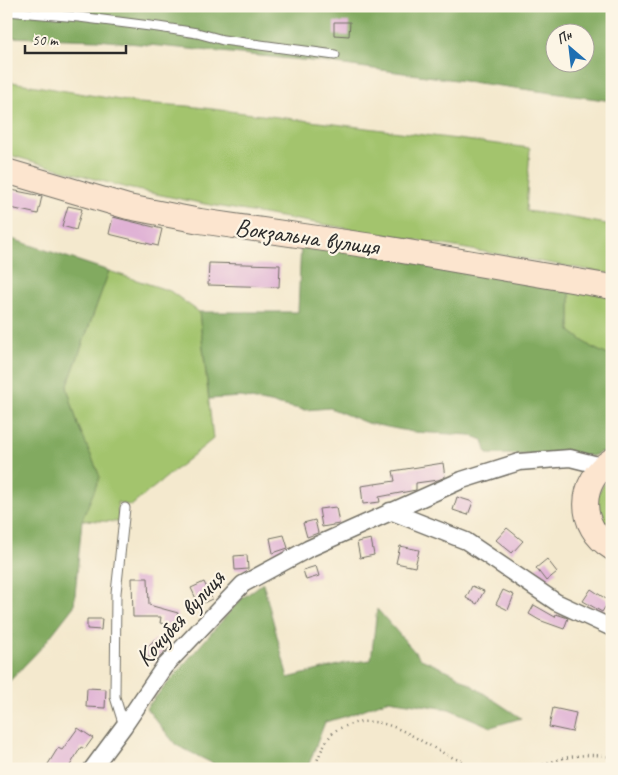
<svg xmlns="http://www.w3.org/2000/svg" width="618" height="775" viewBox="0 0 618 775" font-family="Caveat,sans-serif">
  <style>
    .green { fill: #a3c46d; stroke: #67784c }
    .forest { fill: #82aa60; stroke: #566a46; fill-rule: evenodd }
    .building { fill: #e0b2d5 }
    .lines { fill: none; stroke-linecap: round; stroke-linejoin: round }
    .lane-casing { stroke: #716e64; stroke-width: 11 }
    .street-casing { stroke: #716e64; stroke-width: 19 }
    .secondary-casing { stroke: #716e64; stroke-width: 26 }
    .path { stroke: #716e64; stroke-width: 2.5; stroke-dasharray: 1 4; stroke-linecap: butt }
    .lane { stroke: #fff; stroke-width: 9 }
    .street { stroke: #fff; stroke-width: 16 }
    .secondary { stroke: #fce5cf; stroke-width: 24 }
    .labels { text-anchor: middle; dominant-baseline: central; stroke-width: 4.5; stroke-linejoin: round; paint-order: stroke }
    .street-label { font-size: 25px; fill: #2b2b2b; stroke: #fcf5e5 }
  </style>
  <rect width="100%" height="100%" fill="#fcf5e5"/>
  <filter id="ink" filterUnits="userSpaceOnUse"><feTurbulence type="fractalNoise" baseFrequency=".02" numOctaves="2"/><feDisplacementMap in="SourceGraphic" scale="10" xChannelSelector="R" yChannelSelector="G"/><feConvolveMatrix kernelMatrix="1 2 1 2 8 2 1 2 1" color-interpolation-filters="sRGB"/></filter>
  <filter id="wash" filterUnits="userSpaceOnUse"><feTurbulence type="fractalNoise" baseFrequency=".0096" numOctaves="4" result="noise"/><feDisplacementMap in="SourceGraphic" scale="20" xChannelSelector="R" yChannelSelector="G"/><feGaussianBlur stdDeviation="1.12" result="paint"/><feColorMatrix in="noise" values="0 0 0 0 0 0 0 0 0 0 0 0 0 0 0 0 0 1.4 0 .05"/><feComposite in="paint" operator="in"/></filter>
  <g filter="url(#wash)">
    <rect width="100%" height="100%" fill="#f4e9ce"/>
    <path class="green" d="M6 81 138 103 188 106 530 148 526 211 557 215 612 225V274L205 204 127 188 6 154Z
      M109 271 170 291 199 312 213 439 131 506 117 502 119 522 82 520 98 472 78 425 67 387Z
      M570 285 612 293V357L591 347 570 331Z
      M612 471V541L595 520V498Z"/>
    <path class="forest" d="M6 6H612V101L322 62 98 40 6 37ZM556 32H586V62H556Z
      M6 237 109 271 67 387 78 425 100 477 82 520 74 606 42 647 6 685Z
      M301 242 570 285V331L591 347 612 357V447L593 456 487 454 483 440 470 435 413 432 367 423 330 408 305 410 241 397 209 399 199 312H298Z
      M263 583 288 678 346 663 371 660 377 609 421 659 453 673 521 718 491 727 449 709 388 700 347 716 325 722 307 769H224L176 745 146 708 240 600Z"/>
    <g id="blocks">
      <path class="building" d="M334 22H350L349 36 334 35Z
        M6 189 42 196 38 214 6 207Z
        M68 206 82 209 76 230 62 226Z
        M113 217 162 229 158 246 109 234Z
        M209 263 280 265 279 287 208 285Z
        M443 463 445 477 438 480 416 483V490L379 497 380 502 363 504 361 486 395 481 393 471Z
        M457 497 473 502 468 515 453 510Z
        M336 507 339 524 322 527 319 509Z
        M315 520 318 533 307 537 303 523Z
        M507 528 523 541 512 553 496 540Z
        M284 535 288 548 273 553 270 538Z
        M371 539 374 555 360 558 357 542Z
        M400 546 419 550 415 567 396 563Z
        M247 555 248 569 235 570 234 556Z
        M547 559 557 572 546 581 536 568Z
        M316 566 319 576 306 580 303 570Z
        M132 578H148L149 605 178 613 174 626 160 623 161 617H133Z
        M204 582 212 599 199 605 191 588Z
        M472 586 484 591 477 604 466 598Z
        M591 589 609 601 602 612 583 601Z
        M503 590 514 595 508 610 496 604Z
        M534 605 555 617 556 614 568 618 564 629 539 620 529 614Z
        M87 619H102L101 630 87 629Z
        M155 639 167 649 155 663 143 652Z
        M87 688 106 689 105 708 86 707Z
        M553 708 576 713 572 732 549 727Z
        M78 728 93 738 85 749 81 747 68 769H45L58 748 62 750Z"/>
    </g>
  </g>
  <g filter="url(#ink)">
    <use href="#blocks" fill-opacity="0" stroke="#716e64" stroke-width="1"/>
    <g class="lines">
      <defs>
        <path id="lane" d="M6 11 79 17 158 27 197 33 223 40 335 55
          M124 726 115 697 116 593 125 508"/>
        <path id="street" d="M390 511 466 541 556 602 612 628
          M92 769 124 726 164 667 243 584 308 549 462 480 519 462 570 458 602 466"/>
        <path id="secondary" d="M6 171 128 207 200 221 379 247 612 287
          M612 460C578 481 577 527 612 548"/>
      </defs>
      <use href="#lane" class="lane-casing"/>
      <use href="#street" class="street-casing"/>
      <use href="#secondary" class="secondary-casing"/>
      <path class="path" d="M314 769C319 756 324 741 334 732 338 728 344 727 348 725 390 710 425 749 462 761L466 769
        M534 769C559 757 584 752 612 757"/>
      <use href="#lane" class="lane"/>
      <use href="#street" class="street"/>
      <use href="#secondary" class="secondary"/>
    </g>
  </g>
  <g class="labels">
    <g class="street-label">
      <text transform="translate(307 237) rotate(8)">Вокзальна вулиця</text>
      <text transform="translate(180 618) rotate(-48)">Кочубея вулиця</text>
    </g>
  </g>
  <rect width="618" height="775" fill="none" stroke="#fcf5e5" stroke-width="25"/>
  <g transform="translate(570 48) rotate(332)"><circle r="24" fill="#fcf5e5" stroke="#a8a49b"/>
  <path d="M0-4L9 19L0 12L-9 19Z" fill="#1f6fb2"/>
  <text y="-8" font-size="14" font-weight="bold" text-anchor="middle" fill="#2b2b2b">Пн</text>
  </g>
  <path d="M25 45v8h101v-8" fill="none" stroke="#2b2b2b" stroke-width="2.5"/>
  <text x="32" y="45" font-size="15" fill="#2b2b2b" stroke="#fcf5e5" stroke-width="4" paint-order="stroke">50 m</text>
</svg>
